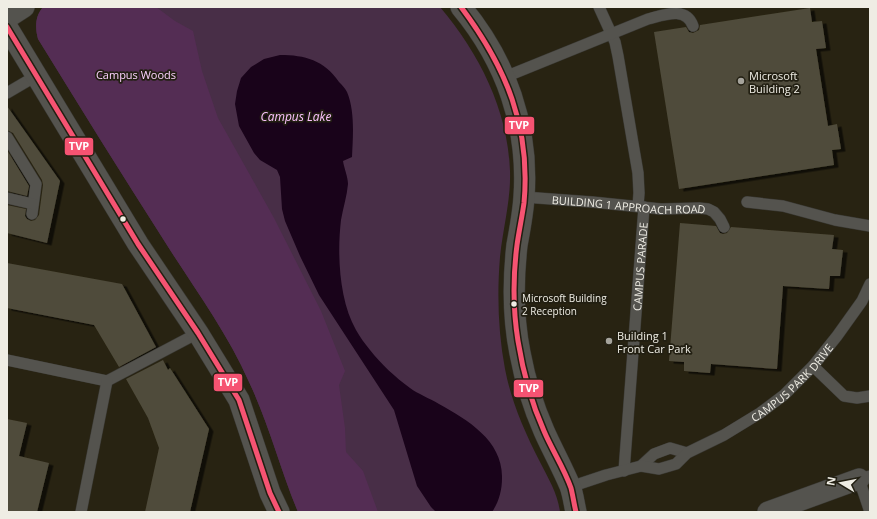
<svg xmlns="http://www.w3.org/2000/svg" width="877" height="519" viewBox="0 0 877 519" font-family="'Open Sans',sans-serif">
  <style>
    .built { fill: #282312 }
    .green { fill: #482e47 }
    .forest { fill: #542d54 }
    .water { fill: #19031a }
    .building { fill: #4f4b3a; filter: url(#shadow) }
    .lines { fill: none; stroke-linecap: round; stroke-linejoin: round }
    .service-casing { stroke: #3a3934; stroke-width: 12 }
    .minor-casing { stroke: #3a3934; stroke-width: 22 }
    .service { stroke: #54534e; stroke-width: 11 }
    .minor { stroke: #54534e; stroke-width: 21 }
    .bus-1-casing { stroke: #221f12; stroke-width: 8 }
    .bus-1 { stroke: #f65372; stroke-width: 5 }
    .poi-dot { fill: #a6a49c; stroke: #221f12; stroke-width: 1.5 }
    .bus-dot { fill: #efede4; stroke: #221f12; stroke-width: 1.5 }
    .labels { text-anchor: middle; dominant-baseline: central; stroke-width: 3.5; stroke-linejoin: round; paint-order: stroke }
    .bus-label { font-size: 10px; fill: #efede4; stroke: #221f12; text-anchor: start }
    .park-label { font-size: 11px; fill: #fcd1fe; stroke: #221f12 }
    .poi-label { font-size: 11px; fill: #efede4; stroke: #221f12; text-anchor: start }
    .street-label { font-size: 11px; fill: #efede4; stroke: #221f12 }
    .water-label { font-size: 12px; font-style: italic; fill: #fcc3fe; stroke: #221f12 }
    .line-badge { stroke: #221f12; stroke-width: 1.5 }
    .badge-label { font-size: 11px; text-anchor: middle; font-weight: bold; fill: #fff }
  </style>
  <defs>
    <filter id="shadow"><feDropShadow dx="4.5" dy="2.5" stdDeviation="0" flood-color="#0009"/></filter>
  </defs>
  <rect width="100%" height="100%" fill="#1e1d16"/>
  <path class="built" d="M7 7H870V512H7Z"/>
  <path class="green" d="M43 7H440C479 53 508 110 510 171 511 200 503 228 500 257 497 294 498 332 505 369 511 401 525 433 540 462 548 478 558 494 560 512H298C280 469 269 424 249 382 227 332 194 288 165 242 122 175 80 107 38 39 35 28 35 16 43 7Z"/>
  <path class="forest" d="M43 7H156L175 21 193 31 202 71 218 118 274 218 321 311 345 371 339 385 345 428 346 452 363 471 378 512H298C280 469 269 424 249 382 227 332 194 288 165 242 122 175 80 107 38 39 35 28 35 16 43 7Z"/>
  <path class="water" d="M280 55C305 55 324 60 339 82 342 85 345 88 347 92 355 111 353 136 352 157L343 161C344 168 348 177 348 184 347 196 343 208 341 220 337 254 339 300 356 330 360 337 365 344 370 350 381 364 395 377 410 388 418 394 429 398 439 404 468 420 503 441 502 478 502 490 499 502 492 512H436L431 507 417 486 394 410 319 295 300 256 285 221 282 209 280 177 277 170 260 160 254 153 239 126 235 104 237 91 241 78 251 67 264 59Z"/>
  <path class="building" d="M810 8 812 22 822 21 826 48 816 49 828 126 837 124 841 149 832 150 834 165 679 189 654 32 686 27 689 32 693 33 699 30 700 25Z
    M7 106 60 181 47 243 7 233V205L26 209 25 216 27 219 31 221 35 220 39 215 43 185 42 180 13 133 7 130Z
    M7 150 29 186 27 196 7 191Z
    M680 223 716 226 720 233 723 234 727 233 731 227 834 235 832 249 843 250 840 276H830L829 289 783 286 777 369 711 364 710 373 684 371V362L669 361Z
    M7 263 122 284 156 347 119 367 94 325 7 308Z
    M163 360 168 370 170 368 209 429 190 512H145L159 448 148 418 126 379Z
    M7 419 27 423 19 456 49 463 37 512H7Z"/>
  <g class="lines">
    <defs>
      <g id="service">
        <path d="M599 7 615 42 618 56 638 173 639 193 638 206"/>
        <path d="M505 77 648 19C664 15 686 6 693 26"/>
        <path d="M7 93 36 76"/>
        <path d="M7 137 36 184 32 214"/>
        <path id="s1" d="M524 197 592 202 661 209 699 208 708 209 714 212 720 219 724 227"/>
        <path d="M7 198 33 204"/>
        <path d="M747 202 783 206 835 220 870 226"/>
        <path d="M7 360 107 381 198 333"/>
        <path d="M813 366 844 396 857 398 870 396"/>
        <path d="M641 466 654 454 670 448 687 453"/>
        <path id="s2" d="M624 471 644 207"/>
        <path id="s3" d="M570 487 606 475 641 466 659 469 676 464 687 453 724 435 760 413 784 395 813 366 837 336 862 301 870 284"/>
        <path d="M81 512 107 381"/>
        <path d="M870 512 859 479 870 476"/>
      </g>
      <path id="minor" d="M461 7C506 61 529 126 524 197 523 213 520 229 517 245 513 280 513 318 520 353 525 380 533 406 544 431 552 449 562 467 570 486 573 494 574 503 576 512
        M7 18 24 7
        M7 27 138 244 198 333 239 400 270 493 279 512
        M768 512 859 479"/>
    </defs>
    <use href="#service" class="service-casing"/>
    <use href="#minor" class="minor-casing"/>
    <use href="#service" class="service"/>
    <use href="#minor" class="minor"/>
    <defs>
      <path id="bus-1" d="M461 7C506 67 531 127 524 203 522 217 519 231 517 245 513 276 513 310 518 341 523 372 531 402 544 431 552 450 564 468 571 488 573 496 574 504 576 512
        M7 27 138 244 198 333 239 400 270 493 279 512"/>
    </defs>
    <use href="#bus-1" class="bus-1-casing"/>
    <use href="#bus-1" class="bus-1"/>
  </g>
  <g class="poi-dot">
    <circle cx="741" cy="81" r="4"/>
    <circle cx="609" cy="341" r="4"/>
  </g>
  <g class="bus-dot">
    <circle cx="123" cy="219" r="3.5"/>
    <circle cx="514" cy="304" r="3.5"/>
  </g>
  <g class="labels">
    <g class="bus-label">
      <text x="522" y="298">Microsoft Building<tspan x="522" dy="13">2 Reception</tspan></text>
    </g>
    <g class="park-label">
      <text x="136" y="74">Campus Woods</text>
    </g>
    <g class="poi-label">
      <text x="749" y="75">Microsoft<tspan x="749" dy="13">Building 2</tspan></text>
      <text x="617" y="335">Building 1<tspan x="617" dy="13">Front Car Park</tspan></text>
    </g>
    <g class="street-label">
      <text stroke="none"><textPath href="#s1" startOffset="105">BUILDING 1 APPROACH ROAD</textPath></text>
      <text stroke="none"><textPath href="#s2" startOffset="205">CAMPUS PARADE</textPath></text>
      <text stroke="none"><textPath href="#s3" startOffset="253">CAMPUS PARK DRIVE</textPath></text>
    </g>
    <g class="water-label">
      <text x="296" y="116">Campus Lake</text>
    </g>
  </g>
  <g class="line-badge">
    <rect x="504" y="116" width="31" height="19" rx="4" fill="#f65372"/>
    <rect x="64" y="137" width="30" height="19" rx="4" fill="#f65372"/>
    <rect x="213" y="373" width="30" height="19" rx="4" fill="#f65372"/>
    <rect x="513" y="379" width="31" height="19" rx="4" fill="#f65372"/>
  </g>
  <g class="badge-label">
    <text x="519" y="129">TVP</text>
    <text x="79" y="150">TVP</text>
    <text x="228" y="386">TVP</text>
    <text x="529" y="392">TVP</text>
  </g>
  <rect width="877" height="519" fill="none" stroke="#efede4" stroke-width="16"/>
  <g transform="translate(841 483) rotate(280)" stroke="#221f12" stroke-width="3" paint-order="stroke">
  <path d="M0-3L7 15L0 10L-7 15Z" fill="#efede4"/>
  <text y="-6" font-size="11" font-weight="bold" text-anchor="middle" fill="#efede4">N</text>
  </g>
</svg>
